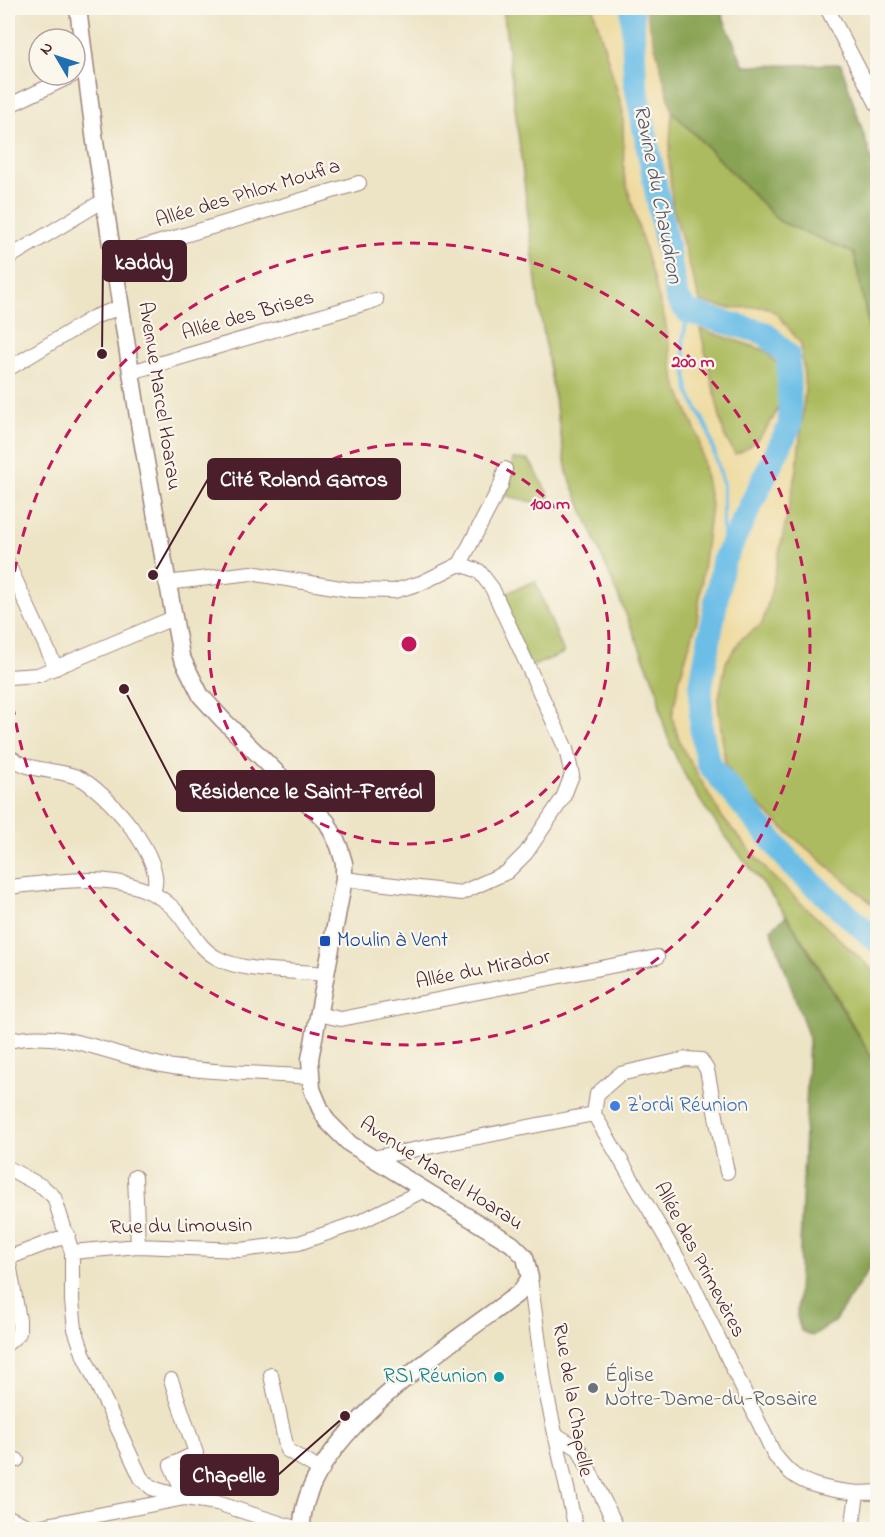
<svg xmlns="http://www.w3.org/2000/svg" width="885" height="1537" viewBox="0 0 885 1537" font-family="'Indie Flower',sans-serif">
  <style>
    .green { fill: #acbb5e; stroke: #7b6d44; stroke-width: 1.5 }
    .forest { fill: #89a355; stroke: #6a6140; stroke-width: 1.5 }
    .sand { fill: #eeda9e; stroke: #9c7c64; stroke-width: 1.5; fill-rule: evenodd }
    .lines { fill: none; stroke-linecap: round; stroke-linejoin: round }
    .stream { stroke: #6cbee7; stroke-width: 4 }
    .river { stroke: #6cbee7; stroke-width: 24 }
    .minor-casing { stroke: #9c8278; stroke-width: 16 }
    .major-casing { stroke: #9c8278; stroke-width: 19 }
    .minor { stroke: #fff; stroke-width: 14 }
    .major { stroke: #fff; stroke-width: 16 }
    .ring { fill: none; stroke: #c2185b; stroke-width: 3; stroke-dasharray: 10 8 }
    .transit-dot { fill: #1a4fb4; stroke: #fbf7ec; stroke-width: 2 }
    .shop-dot { fill: #3f7fe0; stroke: #fbf7ec; stroke-width: 2 }
    .culture-dot { fill: #0f9aa8; stroke: #fbf7ec; stroke-width: 2 }
    .worship-dot { fill: #6b7280; stroke: #fbf7ec; stroke-width: 2 }
    .labels { text-anchor: middle; dominant-baseline: central; stroke-width: 4.5; stroke-linejoin: round; paint-order: stroke }
    .street-label { font-size: 21px; fill: #4a1f2b; stroke: #fbf7ec }
    .transit-label { font-size: 21px; fill: #164399; stroke: #fbf7ec; text-anchor: start }
    .shop-label { font-size: 21px; fill: #366cbe; stroke: #fbf7ec; text-anchor: start }
    .worship-label { font-size: 21px; fill: #5b616d; stroke: #fbf7ec; text-anchor: start }
    .culture-label { font-size: 21px; fill: #0d838f; stroke: #fbf7ec; text-anchor: end }
    .water-label { font-size: 22px; font-style: italic; fill: #56576d; stroke: #fbf7ec }
    .centre { fill: #c2185b; stroke: #fbf7ec; stroke-width: 3 }
    .ring-label { font-size: 18px; text-anchor: middle; font-weight: bold; fill: #c2185b; stroke: #fbf7ec; stroke-width: 4.5; stroke-linejoin: round; paint-order: stroke }
    .leader { fill: none; stroke: #4a1f2b; stroke-width: 2 }
    .callout-dot { fill: #4a1f2b; stroke: #fbf7ec; stroke-width: 2 }
    .callout { fill: #4a1f2b; stroke: #4a1f2b; stroke-width: 2 }
    .callout-label { font-size: 22px; text-anchor: middle; font-weight: bold; fill: #fff }
  </style>
  <rect width="100%" height="100%" fill="#fbf7ec"/>
  <filter id="ink" filterUnits="userSpaceOnUse"><feTurbulence type="fractalNoise" baseFrequency=".0167" numOctaves="2"/><feDisplacementMap in="SourceGraphic" scale="12" xChannelSelector="R" yChannelSelector="G"/><feConvolveMatrix kernelMatrix="1 2 1 2 8 2 1 2 1" color-interpolation-filters="sRGB"/></filter>
  <filter id="wash" filterUnits="userSpaceOnUse"><feTurbulence type="fractalNoise" baseFrequency=".008" numOctaves="4" result="noise"/><feDisplacementMap in="SourceGraphic" scale="24" xChannelSelector="R" yChannelSelector="G"/><feGaussianBlur stdDeviation="1.35" result="paint"/><feColorMatrix in="noise" values="0 0 0 0 0 0 0 0 0 0 0 0 0 0 0 0 0 1.4 0 .05"/><feComposite in="paint" operator="in"/></filter>
  <g filter="url(#wash)">
    <rect width="100%" height="100%" fill="#ede4c6"/>
    <path class="green" d="M503 8H593L623 111 624 175 665 320 675 380 699 439 711 505 697 621 680 677 672 717 722 817 771 875 877 974V1067C847 1016 819 962 785 914 739 848 664 776 658 692L567 472 539 306Z
      M672 111 779 221 854 253 878 369 877 908 785 830 739 786 725 763 718 703 726 662 741 639 762 624 770 596 797 468 805 388 801 344 766 307 728 308 700 302 672 205 669 160Z
      M700 328 767 351 784 373C783 382 784 393 781 401 774 421 755 449 735 454L724 435Z
      M513 459 529 460 550 497 546 505 507 496Z
      M535 581 564 653 530 667 500 596Z"/>
    <path class="forest" d="M645 8H719L744 66 841 64 877 176V369L854 253 779 221 672 111Z
      M787 916 877 1067V1257L834 1322 812 1336 801 1331 797 1317 809 1038 771 929Z"/>
    <path class="sand" d="M593 8H645L672 111 669 160 672 205 700 302 728 308 766 307 777 314 801 344 805 388 797 468 770 596 762 624 741 639 726 662 718 703 725 763 739 786 785 830 877 908V974L771 875 722 817 681 746 672 717 680 677 697 621 711 505 699 439 675 380 665 320 624 175 623 111ZM700 329 767 351 784 373C783 382 784 393 781 401 774 421 755 449 735 454L724 435Z"/>
    <g class="lines">
      <path class="stream" d="M688 312 683 340 688 391 708 430 723 484V562"/>
      <path class="river" d="M632 8 635 80 677 298 688 312 765 333 788 355 790 425 723 562 701 686V727L708 763 794 867 878 942"/>
    </g>
  </g>
  <g filter="url(#ink)">
    <g class="lines">
      <defs>
        <path id="minor" d="M827 8 878 106
          M8 106 73 75
          M114 256 359 183
          M8 258 96 205 106 202
          M8 369 94 317 121 307
          M131 372 376 300
          M8 564 56 668
          M460 564 501 485 505 469
          M166 583 251 573 352 590 394 591 421 583 460 564 479 571 492 588 566 749 572 775 563 798 526 853 507 872 461 893 344 879
          M8 677 38 675 173 618
          M8 755C29 773 53 768 77 777 103 787 171 863 152 893
          M8 887C60 882 129 867 172 907 189 923 195 946 217 958 244 973 294 970 326 974
          M318 1014 341 1019 657 957
          M8 1041C69 1027 115 1059 173 1067 218 1073 265 1073 310 1077
          M372 1158 594 1114
          M8 1168 43 1187 54 1197 72 1252V1301L75 1329 84 1356 141 1478 152 1488 185 1498
          M727 1172 707 1070 701 1060 686 1059 620 1074 597 1094 594 1114 692 1283 775 1456C780 1461 785 1468 791 1473 810 1489 854 1495 878 1492
          M135 1177 138 1246
          M72 1252 138 1246 240 1250 299 1243 362 1221 424 1190
          M8 1258 68 1235
          M530 1278 545 1387 576 1530
          M8 1343 19 1333V1320L8 1258
          M271 1375 287 1450 322 1471
          M171 1380 196 1453 171 1465 185 1498
          M555 1434 579 1449 618 1530
          M8 1461 17 1460
          M8 1517 30 1527
          M21 1530 185 1498 217 1503 301 1530
          M852 1530 857 1494"/>
        <path id="major" d="M78 8 95 142 139 423 181 656 201 696 222 719 327 822 339 846 344 863V879L310 1059 312 1089 320 1108 327 1121 350 1144 512 1244 525 1257 530 1278 520 1292C455 1342 299 1439 302 1530"/>
      </defs>
      <use href="#minor" class="minor-casing"/>
      <use href="#major" class="major-casing"/>
      <use href="#minor" class="minor"/>
      <use href="#major" class="major"/>
    </g>
  </g>
  <g class="ring">
    <circle cx="409" cy="644" r="200"/>
    <circle cx="409" cy="644" r="401"/>
  </g>
  <rect class="transit-dot" x="319" y="935" width="12" height="12" rx="3"/>
  <circle class="shop-dot" cx="615" cy="1106" r="6"/>
  <circle class="culture-dot" cx="499" cy="1377" r="6"/>
  <circle class="worship-dot" cx="593" cy="1388" r="6"/>
  <g class="labels">
    <g class="street-label">
      <text transform="translate(248 194) rotate(-17)">Allée des Phlox Moufia</text>
      <text transform="translate(248 316) rotate(-16)">Allée des Brises</text>
      <text transform="translate(159 396) rotate(81)">Avenue Marcel Hoarau</text>
      <text transform="translate(483 970) rotate(-11)">Allée du Mirador</text>
      <text transform="translate(441 1174) rotate(33)">Avenue Marcel Hoarau</text>
      <text transform="translate(181 1227) rotate(-1)">Rue du Limousin</text>
      <text transform="translate(699 1260) rotate(62)">Allée des Primevères</text>
      <text transform="translate(572 1400) rotate(80)">Rue de la Chapelle</text>
    </g>
    <g class="transit-label">
      <text x="337" y="941">Moulin à Vent</text>
    </g>
    <g class="shop-label">
      <text x="627" y="1106">Z'ordi Réunion</text>
    </g>
    <g class="worship-label">
      <text x="605" y="1376">Église<tspan x="605" dy="24">Notre-Dame-du-Rosaire</tspan></text>
    </g>
    <g class="culture-label">
      <text x="487" y="1377">RSI Réunion</text>
    </g>
    <g class="water-label">
      <text transform="translate(657 194) rotate(79)">Ravine du Chaudron</text>
    </g>
  </g>
  <circle cx="409" cy="644" r="9" class="centre"/>
  <g class="ring-label">
    <text x="693" y="367">200 m</text>
    <text x="550" y="509">100 m</text>
  </g>
  <path class="leader" d="M102 354L103 261M153 575L208 479M124 689L177 791M345 1416L278 1475"/>
  <g class="callout-dot">
    <circle cx="102" cy="354" r="6"/>
    <circle cx="153" cy="575" r="6"/>
    <circle cx="124" cy="689" r="6"/>
    <circle cx="345" cy="1416" r="6"/>
  </g>
  <g class="callout">
    <rect x="103" y="241" width="83" height="40" rx="6"/>
    <rect x="208" y="459" width="192" height="40" rx="6"/>
    <rect x="177" y="771" width="257" height="40" rx="6"/>
    <rect x="181" y="1455" width="97" height="40" rx="6"/>
  </g>
  <g class="callout-label">
    <text x="144" y="269">kaddy</text>
    <text x="304" y="486">Cité Roland Garros</text>
    <text x="306" y="798">Résidence le Saint-Ferréol</text>
    <text x="229" y="1482">Chapelle</text>
  </g>
  <rect width="885" height="1537" fill="none" stroke="#fbf7ec" stroke-width="30"/>
  <g transform="translate(57 57) rotate(309)"><circle r="28" fill="#fbf7ec" stroke="#b4a19f" stroke-width="1.5"/>
  <path d="M0-4.5L10 22L0 15L-10 22Z" fill="#1f6fb2"/>
  <text y="-9" font-size="16" font-weight="bold" text-anchor="middle" fill="#4a1f2b">N</text>
  </g>
</svg>
